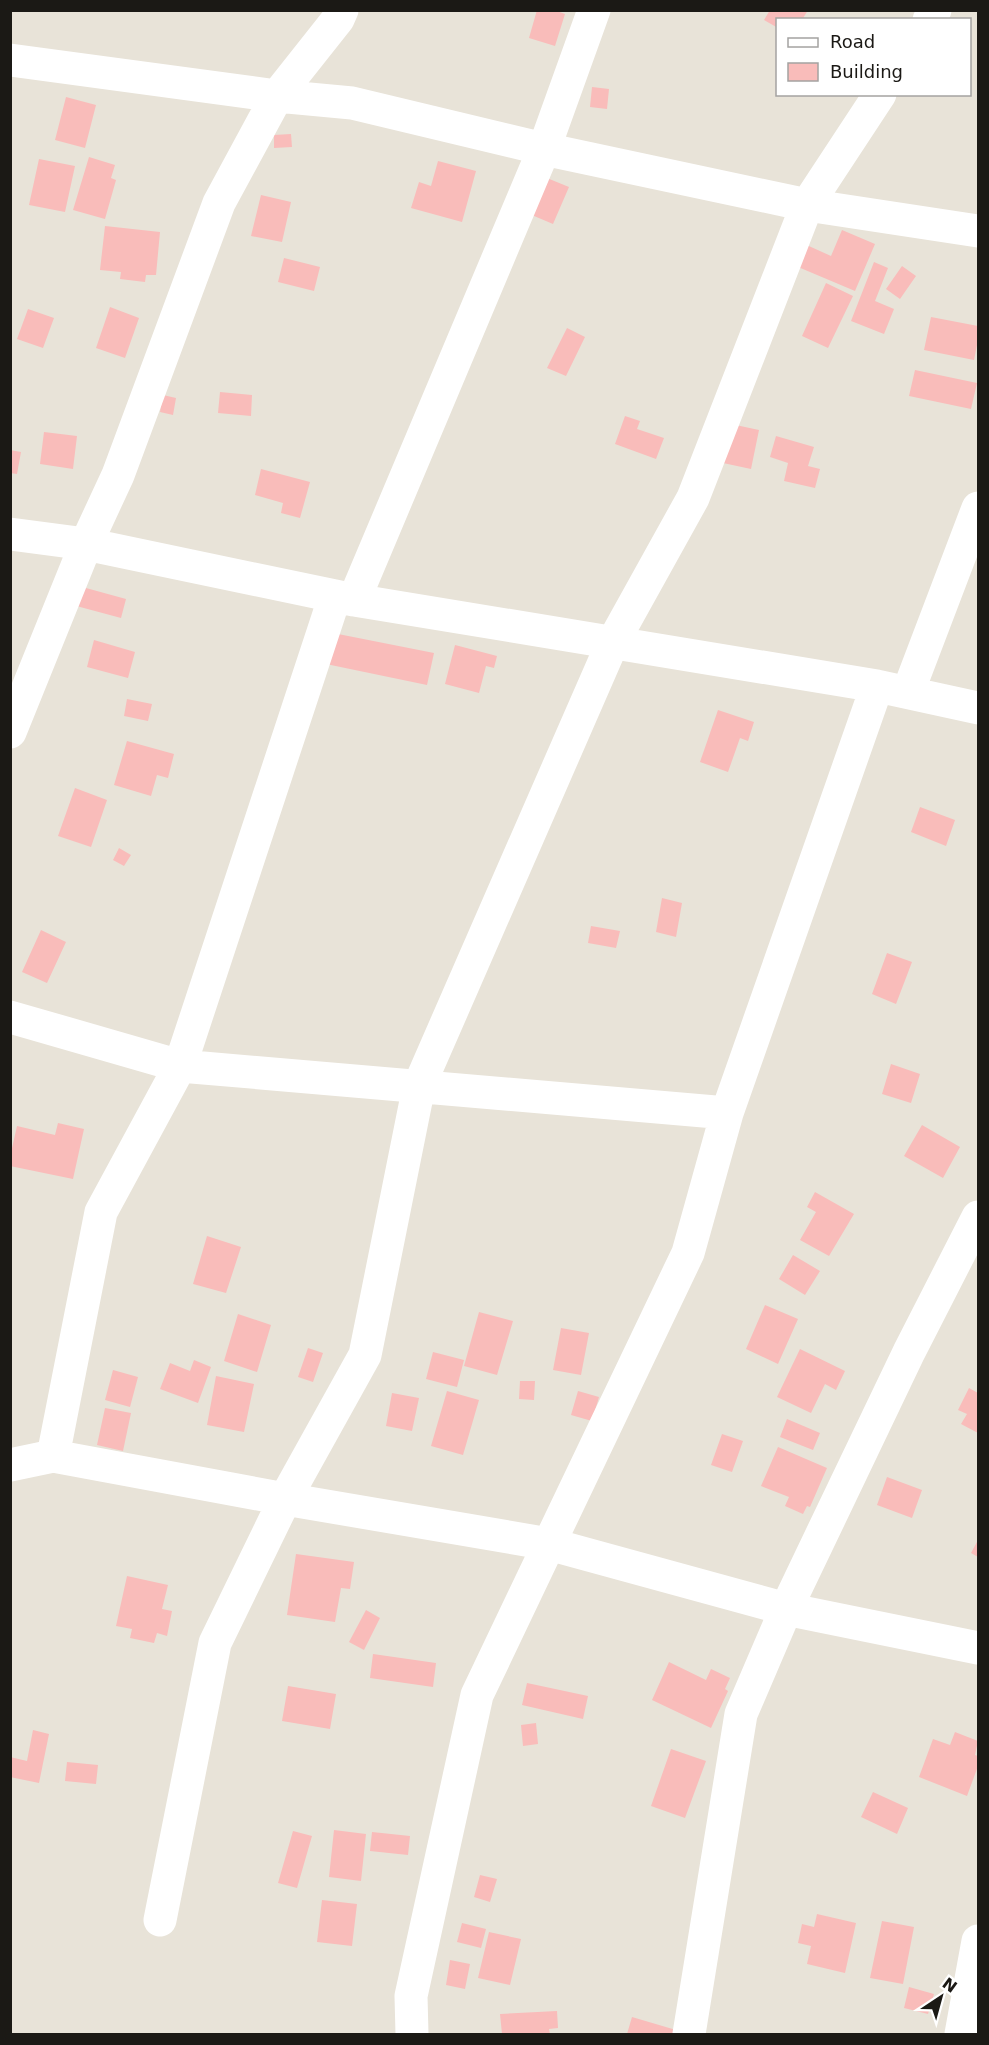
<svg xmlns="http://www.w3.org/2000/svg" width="989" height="2045" viewBox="0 0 989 2045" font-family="'DejaVu Sans',sans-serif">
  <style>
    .building { fill: #f9bcba }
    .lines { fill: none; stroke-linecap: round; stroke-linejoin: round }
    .minor { stroke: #fff; stroke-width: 33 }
  </style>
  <rect width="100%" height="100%" fill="#e8e3d8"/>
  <path class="building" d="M537 10H554L565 14 555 46 529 38Z
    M770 10H808L802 20H778V28L764 20Z
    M592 87 609 89 607 109 590 107Z
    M66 97 96 105 85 148 55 140Z
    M291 134 292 147 274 148V135Z
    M89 157 115 165 111 178 116 180 105 219 73 210Z
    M39 159 75 166 65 212 29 205Z
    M438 161 476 171 462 222 411 208 419 182 431 186Z
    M542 176 569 187 553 224 527 213Z
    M261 195 291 202 282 242 251 236Z
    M105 226 160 232 156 275H146L145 282 120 279 121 272 100 270Z
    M842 230 875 244 855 291 791 264 800 242 831 256Z
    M284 258 320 267 314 291 278 282Z
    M874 262 888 268 875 301 894 309 884 334 851 321Z
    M902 266 916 276 900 299 886 289Z
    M826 283 853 296 828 348 802 336Z
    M110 307 139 318 125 358 96 348Z
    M28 309 54 318 43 348 17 339Z
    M931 317 978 326V340L974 360 924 350Z
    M567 328 585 337 566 376 547 368Z
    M915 370 977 383 971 409 909 396Z
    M220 392 252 395 251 416 218 413Z
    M163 395 176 398 173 415 160 412Z
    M625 416 640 421 637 429 664 438 656 459 615 444Z
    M731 424 759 430 751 469 723 463Z
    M44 432 77 436 73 469 40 464Z
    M776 436 814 447 808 466 820 469 815 488 784 481 788 463 770 457Z
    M10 450 21 452 17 474 10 473Z
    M261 469 310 482 300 518 281 513 283 503 255 495Z
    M75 585 126 599 121 618 69 604Z
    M333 633 434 653 427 685 326 664Z
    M94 640 135 652 128 678 87 667Z
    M455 645 497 656 494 668 486 666 479 693 445 684Z
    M127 699 152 704 148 721 124 716Z
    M718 710 754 722 748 741 740 738 728 772 700 762Z
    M127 741 174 754 168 778 157 775 151 796 114 785Z
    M75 788 107 800 91 847 58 836Z
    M920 807 955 820 946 846 911 832Z
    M119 848 131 855 124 866 113 860Z
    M662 898 682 903 676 937 656 932Z
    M591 926 620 931 616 948 588 943Z
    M41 930 66 942 47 983 22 972Z
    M887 953 912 962 896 1004 872 994Z
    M891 1064 920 1074 911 1103 882 1094Z
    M58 1123 84 1129 73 1179 10 1166V1157L17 1126 55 1135Z
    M922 1125 960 1147 943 1178 904 1156Z
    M815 1192 854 1214 829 1256 800 1240 816 1212 807 1207Z
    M207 1236 241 1247 226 1293 193 1284Z
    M793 1255 820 1271 805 1295 779 1279Z
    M765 1305 798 1319 778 1364 746 1349Z
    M479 1312 513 1321 497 1375 464 1366Z
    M238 1314 271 1325 257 1372 224 1361Z
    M561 1328 589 1333 581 1375 553 1370Z
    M308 1348 323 1353 313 1382 298 1377Z
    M800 1349 845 1371 836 1390 825 1384 811 1413 777 1397Z
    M433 1352 464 1360 457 1387 426 1379Z
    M194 1360 211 1367 198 1403 160 1389 170 1363 190 1371Z
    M113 1370 138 1377 130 1407 105 1400Z
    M216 1376 254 1384 244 1432 207 1425Z
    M520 1381H535L534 1400 519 1399Z
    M969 1388 978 1393V1433L961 1424 967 1414 958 1410Z
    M447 1391 479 1400 463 1455 431 1446Z
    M578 1391 599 1397 592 1421 571 1415Z
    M392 1393 419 1398 412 1431 386 1426Z
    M105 1408 131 1413 123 1451 97 1445Z
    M787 1419 820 1433 813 1450 780 1437Z
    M722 1434 743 1441 732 1472 711 1465Z
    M778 1447 827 1468 810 1507 807 1506 803 1514 785 1506 789 1497 761 1486Z
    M887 1477 922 1490 912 1518 877 1505Z
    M978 1540V1557L971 1553Z
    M296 1554 354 1562 350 1589 341 1588 335 1622 287 1615Z
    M127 1576 168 1585 162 1609 172 1611 167 1636 157 1633 154 1643 130 1638 132 1629 116 1626Z
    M366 1610 380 1618 364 1650 349 1642Z
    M373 1654 436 1663 433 1687 370 1678Z
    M669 1662 706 1680 711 1669 730 1678 725 1689 728 1691 711 1728 652 1700Z
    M527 1683 588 1696 583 1719 522 1705Z
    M288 1686 336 1694 330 1729 282 1721Z
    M536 1723 538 1744 523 1746 521 1725Z
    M33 1730 49 1734 39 1783 10 1777V1757L27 1761Z
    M955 1732 978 1741 975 1755 978 1756V1766L967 1796 919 1777 933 1739 950 1745Z
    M671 1749 706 1761 685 1818 651 1806Z
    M67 1762 98 1765 96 1784 65 1781Z
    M873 1792 908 1808 897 1834 861 1817Z
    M334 1830 366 1834 361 1881 329 1877Z
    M293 1831 312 1836 297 1888 278 1883Z
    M372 1832 410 1836 408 1855 370 1851Z
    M480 1875 497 1879 490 1902 474 1897Z
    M322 1900 357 1904 352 1946 317 1942Z
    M817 1914 856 1923 845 1973 807 1964 811 1946 798 1943 802 1924 814 1927Z
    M882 1921 914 1927 903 1984 870 1978Z
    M462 1923 486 1929 481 1948 457 1942Z
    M489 1932 521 1939 510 1985 478 1978Z
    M450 1960 470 1964 465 1989 446 1985Z
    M909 1987 934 1994 928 2014 904 2008Z
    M557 2011 558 2028 549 2029 550 2034H502L500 2014Z
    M632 2017 676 2030 675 2034H627Z"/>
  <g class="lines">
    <path class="minor" d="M929 20 935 10
      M10 60 277 96 352 103 544 149 807 205 978 231
      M10 534 86 544 354 600 877 686 978 708
      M354 600 544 149 594 10
      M908 692 978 508
      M10 732 86 544 118 475 219 203 277 96 338 19 342 10
      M10 1017 180 1066 727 1113
      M53 1456 101 1212 180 1066 335 596
      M10 1465 53 1456 285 1499 549 1544 688 1253 727 1113 877 686
      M160 1920 215 1643 285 1499 365 1355 419 1086 612 644 693 498 807 205 880 94
      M412 2034 411 1996 477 1695 549 1544 786 1609 978 1648
      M689 2034 741 1714 786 1609 909 1352 978 1217
      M961 2034 978 1941"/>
  </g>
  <rect width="989" height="2045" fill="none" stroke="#1b1915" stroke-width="24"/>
  <rect x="776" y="18" width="195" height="78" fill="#ffffff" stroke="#a4a3a1" stroke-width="1.5"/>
  <rect x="788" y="38" width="30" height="9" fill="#ffffff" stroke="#a4a3a1" stroke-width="1.5"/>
  <text x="830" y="48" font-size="18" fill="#1b1915">Road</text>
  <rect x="788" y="63" width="30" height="18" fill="#f9bcba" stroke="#a4a3a1" stroke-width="1.5"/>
  <text x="830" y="78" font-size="18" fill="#1b1915">Building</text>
  <g transform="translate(941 1997) rotate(36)" stroke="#ffffff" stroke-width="4.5" paint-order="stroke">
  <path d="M0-4.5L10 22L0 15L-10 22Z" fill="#1b1915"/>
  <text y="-9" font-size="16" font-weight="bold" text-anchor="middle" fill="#1b1915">N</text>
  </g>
</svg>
